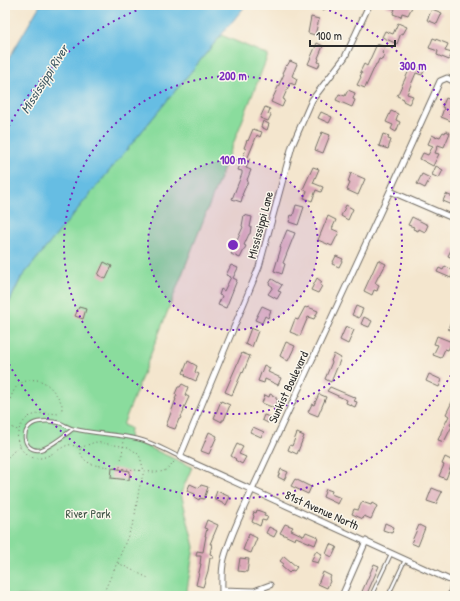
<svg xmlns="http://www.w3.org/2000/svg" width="460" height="601" viewBox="0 0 460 601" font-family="'Patrick Hand',sans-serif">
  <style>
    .green { fill: #8adc9d; stroke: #5a8464 }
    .water { fill: #66bde3; stroke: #487487 }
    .building { fill: #dba7b7 }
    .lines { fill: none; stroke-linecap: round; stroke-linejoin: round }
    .service-casing { stroke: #716c64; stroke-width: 4.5 }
    .minor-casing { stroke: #716c64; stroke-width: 7 }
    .tertiary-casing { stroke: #716c64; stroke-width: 8 }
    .path { stroke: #716c64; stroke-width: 1; stroke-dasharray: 1 3; stroke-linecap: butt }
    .service { stroke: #fff; stroke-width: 2.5 }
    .minor { stroke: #fff; stroke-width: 5 }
    .tertiary { stroke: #fff; stroke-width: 6 }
    .ring { fill: none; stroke: #7b2cbf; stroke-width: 2; stroke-dasharray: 2 4 }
    .labels { text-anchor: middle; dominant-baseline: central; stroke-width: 3; stroke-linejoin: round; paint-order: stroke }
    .street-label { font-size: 12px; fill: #2b2b2b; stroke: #fbf7ec }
    .park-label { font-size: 12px; fill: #435748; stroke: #fbf7ec }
    .water-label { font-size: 13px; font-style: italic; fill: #3d5762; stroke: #fbf7ec }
    .centre { fill: #7b2cbf; stroke: #fbf7ec; stroke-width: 2 }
    .ring-label { font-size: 12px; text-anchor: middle; font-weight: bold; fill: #7b2cbf; stroke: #fbf7ec; stroke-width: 3; stroke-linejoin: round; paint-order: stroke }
  </style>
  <rect width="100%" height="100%" fill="#fbf7ec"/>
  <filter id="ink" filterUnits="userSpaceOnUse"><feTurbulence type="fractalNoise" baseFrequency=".025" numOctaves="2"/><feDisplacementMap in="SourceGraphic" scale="8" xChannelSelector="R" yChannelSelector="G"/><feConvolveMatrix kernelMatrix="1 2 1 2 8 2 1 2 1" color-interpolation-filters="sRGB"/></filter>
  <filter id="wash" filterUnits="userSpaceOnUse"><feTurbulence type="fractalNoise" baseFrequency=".012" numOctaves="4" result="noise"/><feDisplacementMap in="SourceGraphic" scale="16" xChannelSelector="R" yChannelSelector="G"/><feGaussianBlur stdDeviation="0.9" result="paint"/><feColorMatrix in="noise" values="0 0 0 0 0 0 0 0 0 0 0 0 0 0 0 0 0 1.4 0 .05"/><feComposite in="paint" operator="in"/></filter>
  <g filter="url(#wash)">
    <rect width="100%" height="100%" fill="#f4e6ce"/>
    <path class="green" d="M221 35 268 55 123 425 130 428 129 439 137 442 192 467 181 493 194 547 186 596H5V312L21 278Z"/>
    <path class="water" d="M40 5H246L21 278 5 311V65Z"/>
    <g id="blocks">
      <path class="building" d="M311 5H327L324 11Z
        M385 5H413L408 15 402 13 401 17 393 14 395 9 385 6Z
        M432 9 442 13 437 24 427 20Z
        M311 17 319 19 315 35 308 33Z
        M398 23 407 27 403 34 401 33 397 44 382 37 385 31 393 34Z
        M433 38 448 44 445 51 452 53 449 60 437 55 438 51 429 48Z
        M317 43 323 46 318 58 319 59 318 62 320 63 318 68 308 64Z
        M377 44 385 47 382 53 384 55 382 60 379 59 377 64H376L365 88 357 85 361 77 360 76 362 73 360 72 364 64 367 66Z
        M290 61 297 64 292 76 297 79 295 85 290 83 283 99 285 100 282 107 271 102 284 74 282 73 286 65 287 66Z
        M412 64 420 68 422 66 426 67 422 75 416 73 407 94 413 96 409 104 403 101 404 99 397 96Z
        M348 90 355 93 353 99 355 100 352 107 336 100 339 94 345 96Z
        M446 98 455 102V112L451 121 441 117 444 108 442 107Z
        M265 107 270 109 268 114 271 115 268 121 260 118Z
        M391 111 398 114 396 120 400 122 396 132 391 129 393 125 386 122Z
        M321 112 332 117 329 123 318 118Z
        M263 121 269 124 267 130 261 127Z
        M253 129 262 132 260 137 257 135 248 157 250 158 246 168 251 170 247 180 248 181 242 195H243L241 202 232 199 242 174V171L238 170 246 149 244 148 247 140 248 141Z
        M446 131 450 133 444 147 438 145 435 153 439 154 433 166 420 159 423 153 428 155 433 146 428 144 432 135 436 137 437 136 440 137 443 132 445 133Z
        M322 132 330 135 323 153 315 150Z
        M383 134 389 136 388 139 391 140 388 149 379 146Z
        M436 166 443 170 439 178 432 175Z
        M313 167 319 169 313 183 323 187 321 192 316 190 312 201 304 198 307 191 303 189Z
        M351 173 365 179 358 195 347 190 350 183 348 182Z
        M422 174 430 178 425 188 417 184Z
        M446 194 455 198V206L443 201Z
        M296 205 304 207 298 225 289 222 291 215 293 216Z
        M346 205 353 209 348 220 341 216Z
        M244 215 252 217 250 227H251L250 234H249L244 245 246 246 240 258 231 254 243 227 242 226Z
        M328 216 336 220 332 229 339 232 332 246 318 240Z
        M412 217 428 225 425 232 419 229 418 231 413 229 414 227 408 225Z
        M287 230 295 233 283 263 285 264 282 274 274 271 281 248 280 247Z
        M452 248 455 249V259L448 256Z
        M336 256 343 259 339 267 332 264Z
        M378 260 386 264 381 273H380L375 283 379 285 377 291 374 290 372 295 364 291Z
        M104 262 112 266 106 279 98 275Z
        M231 265 238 268 233 278 237 280 226 308 218 305 222 296 219 295 221 289 224 291 231 277 226 275Z
        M445 266 454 271 451 278 437 272 439 268 443 270Z
        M317 278 322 282 320 285 322 286 318 293 311 290Z
        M272 279 282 285 278 291 281 292 277 299 268 294 273 287 269 284Z
        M262 306 271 310 268 318 265 316 262 323 255 320Z
        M356 306 363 309 359 318 352 315Z
        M79 307 86 309 83 319 75 316Z
        M305 307 307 308 308 307 318 311 314 319 308 317 300 336 290 332 295 319 298 320Z
        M454 313H455V332L448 329Z
        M364 317 372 321 369 327 361 324Z
        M346 326 354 330 348 344 340 340Z
        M251 328 258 331 252 347 245 344Z
        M437 336 452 342 448 350 445 349 441 358 433 355 438 345 434 344Z
        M286 342 295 346 288 361 280 356Z
        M242 353 250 356 243 373 242 372 232 395 225 392Z
        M334 354 341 358 331 382 325 379 332 362 331 361Z
        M188 361 197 366 195 372 199 374 196 381 185 376 186 375 183 373Z
        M264 365 270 368 268 372 281 378 278 385 265 379 264 383 258 381Z
        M429 374 442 380 439 387 426 381Z
        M182 384 188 387 185 395 189 397 183 410 184 411 180 419H179L175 429 166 426 176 399H175L177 395 175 394 178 387H180Z
        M330 387 356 398 354 401 357 402 355 407 346 403 347 400 327 391Z
        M270 394 276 397V399L278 400 274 408 262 403 265 395 269 397Z
        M319 394 326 397 318 416 308 412 312 404 314 405Z
        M455 396V414L450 425 452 426 444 442 438 440 441 433V432L449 416 446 414Z
        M221 401 230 405 224 420H222V422L214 418Z
        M264 415 270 417 268 423 262 420Z
        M253 427 264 432 261 437 250 432Z
        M209 432 217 436 209 454 201 451Z
        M297 433 304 436 297 454 288 450 290 445 292 446Z
        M237 444 243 447 239 454 246 457 242 464 235 460 236 459 231 456Z
        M445 457 453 461 446 479 439 476 444 465 442 464Z
        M112 468 130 471 129 480 111 478Z
        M281 469 288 472 284 480 278 477Z
        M295 479 311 487 308 494 291 486Z
        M190 484 199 488 201 485 208 487 204 499 200 498 199 500 194 497 195 494 187 491Z
        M432 488 442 492 436 504 427 501Z
        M326 489 332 491 331 494 341 498 338 504 323 497Z
        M217 491 230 497 226 505 214 499Z
        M362 502 371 505 372 503 377 506 371 519 364 516 363 519 352 514 354 509 358 510Z
        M257 510 265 513 264 516 268 517 266 521 262 520 260 526 252 522 254 516 253 515 254 512 256 513Z
        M207 520 218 525 210 544H212L210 554 213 555V558H210L208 571 203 587 196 585 201 564H200L201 556H196L197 551 203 552 206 536H205L207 529 204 528Z
        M385 523 394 527 392 533 383 530Z
        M285 524 293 527 291 530 304 536 306 532 318 537 315 545 296 537 295 540 280 533Z
        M419 525 425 528 418 546 411 543Z
        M269 527 277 531 274 537 266 533Z
        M249 534 257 538 251 553 243 550Z
        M330 544 337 547 332 557 326 554Z
        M316 551 322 554 318 563 311 561Z
        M284 556 297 567 294 571 292 570 289 573 281 566 284 564 280 561Z
        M240 558 249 559 247 572 238 571Z
        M374 564 379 566 366 596H360Z
        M323 572 331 576 329 580 330 581 327 588 318 584Z"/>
    </g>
  </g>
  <g filter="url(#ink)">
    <use href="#blocks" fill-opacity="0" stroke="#716c64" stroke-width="1"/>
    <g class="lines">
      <defs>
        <path id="service" d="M73 429C65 435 48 449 39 450 22 451 19 426 38 422 45 421 53 421 60 423 65 425 69 428 74 429 95 434 117 434 138 439 152 442 167 451 180 457
          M371 596 391 554
          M388 596 405 560"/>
        <path id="minor" d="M369 5 345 57 312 100 292 146 259 267 180 457 454 582
          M390 191 455 219
          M222 590 254 591 270 585
          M222 596C222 584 221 571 224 559 230 536 242 512 252 490L390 191 440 81 447 78 455 82
          M342 596 366 541"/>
        <path id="tertiary" d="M451 596 455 576"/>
      </defs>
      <use href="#service" class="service-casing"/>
      <use href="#minor" class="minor-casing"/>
      <use href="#tertiary" class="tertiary-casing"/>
      <path class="path" d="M5 414C8 405 12 391 18 385 22 382 26 381 30 380 43 378 51 387 58 397 60 400 63 405 62 408 62 411 60 412 59 414 50 413 40 412 31 416 27 417 25 420 22 424 15 434 16 446 26 454 37 463 49 456 60 449 62 448 65 446 68 445 72 444 76 447 80 448L95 442 128 447 137 453 140 457 144 471C159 473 167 474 175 460
        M5 425 18 430
        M80 449C81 458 86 462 94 465L144 471 139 489 134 521 117 563 102 596
        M5 460 16 449 22 445
        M120 467 124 441
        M118 563 148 578"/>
      <use href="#service" class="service"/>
      <use href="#minor" class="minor"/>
      <use href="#tertiary" class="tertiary"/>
    </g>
  </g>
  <circle cx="233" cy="245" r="85" fill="#7b2cbf" fill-opacity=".12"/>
  <g class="ring">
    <circle cx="233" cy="245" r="85"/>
    <circle cx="233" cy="245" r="169"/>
    <path d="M454 370A254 254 0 0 1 6 358M6 132A254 254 0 0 1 148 6M318 6A254 254 0 0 1 454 120"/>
  </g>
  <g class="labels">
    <g class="street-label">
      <text transform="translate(260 225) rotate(-75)">Mississippi Lane</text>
      <text transform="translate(288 387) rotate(-65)">Sunkist Boulevard</text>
      <text transform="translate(322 510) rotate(24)">81st Avenue North</text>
    </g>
    <g class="park-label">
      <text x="88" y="513">River Park</text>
    </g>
    <g class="water-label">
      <text transform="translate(44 79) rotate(-58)">Mississippi River</text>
    </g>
  </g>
  <circle cx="233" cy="245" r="6" class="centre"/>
  <g class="ring-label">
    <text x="413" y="70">300 m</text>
    <text x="233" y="80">200 m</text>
    <text x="233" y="164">100 m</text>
  </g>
  <rect width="460" height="601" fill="none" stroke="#fbf7ec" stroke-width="20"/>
  <path d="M310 40v6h85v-6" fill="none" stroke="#2b2b2b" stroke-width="2"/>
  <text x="316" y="40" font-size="12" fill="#2b2b2b" stroke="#fbf7ec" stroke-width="3" paint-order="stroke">100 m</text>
</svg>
